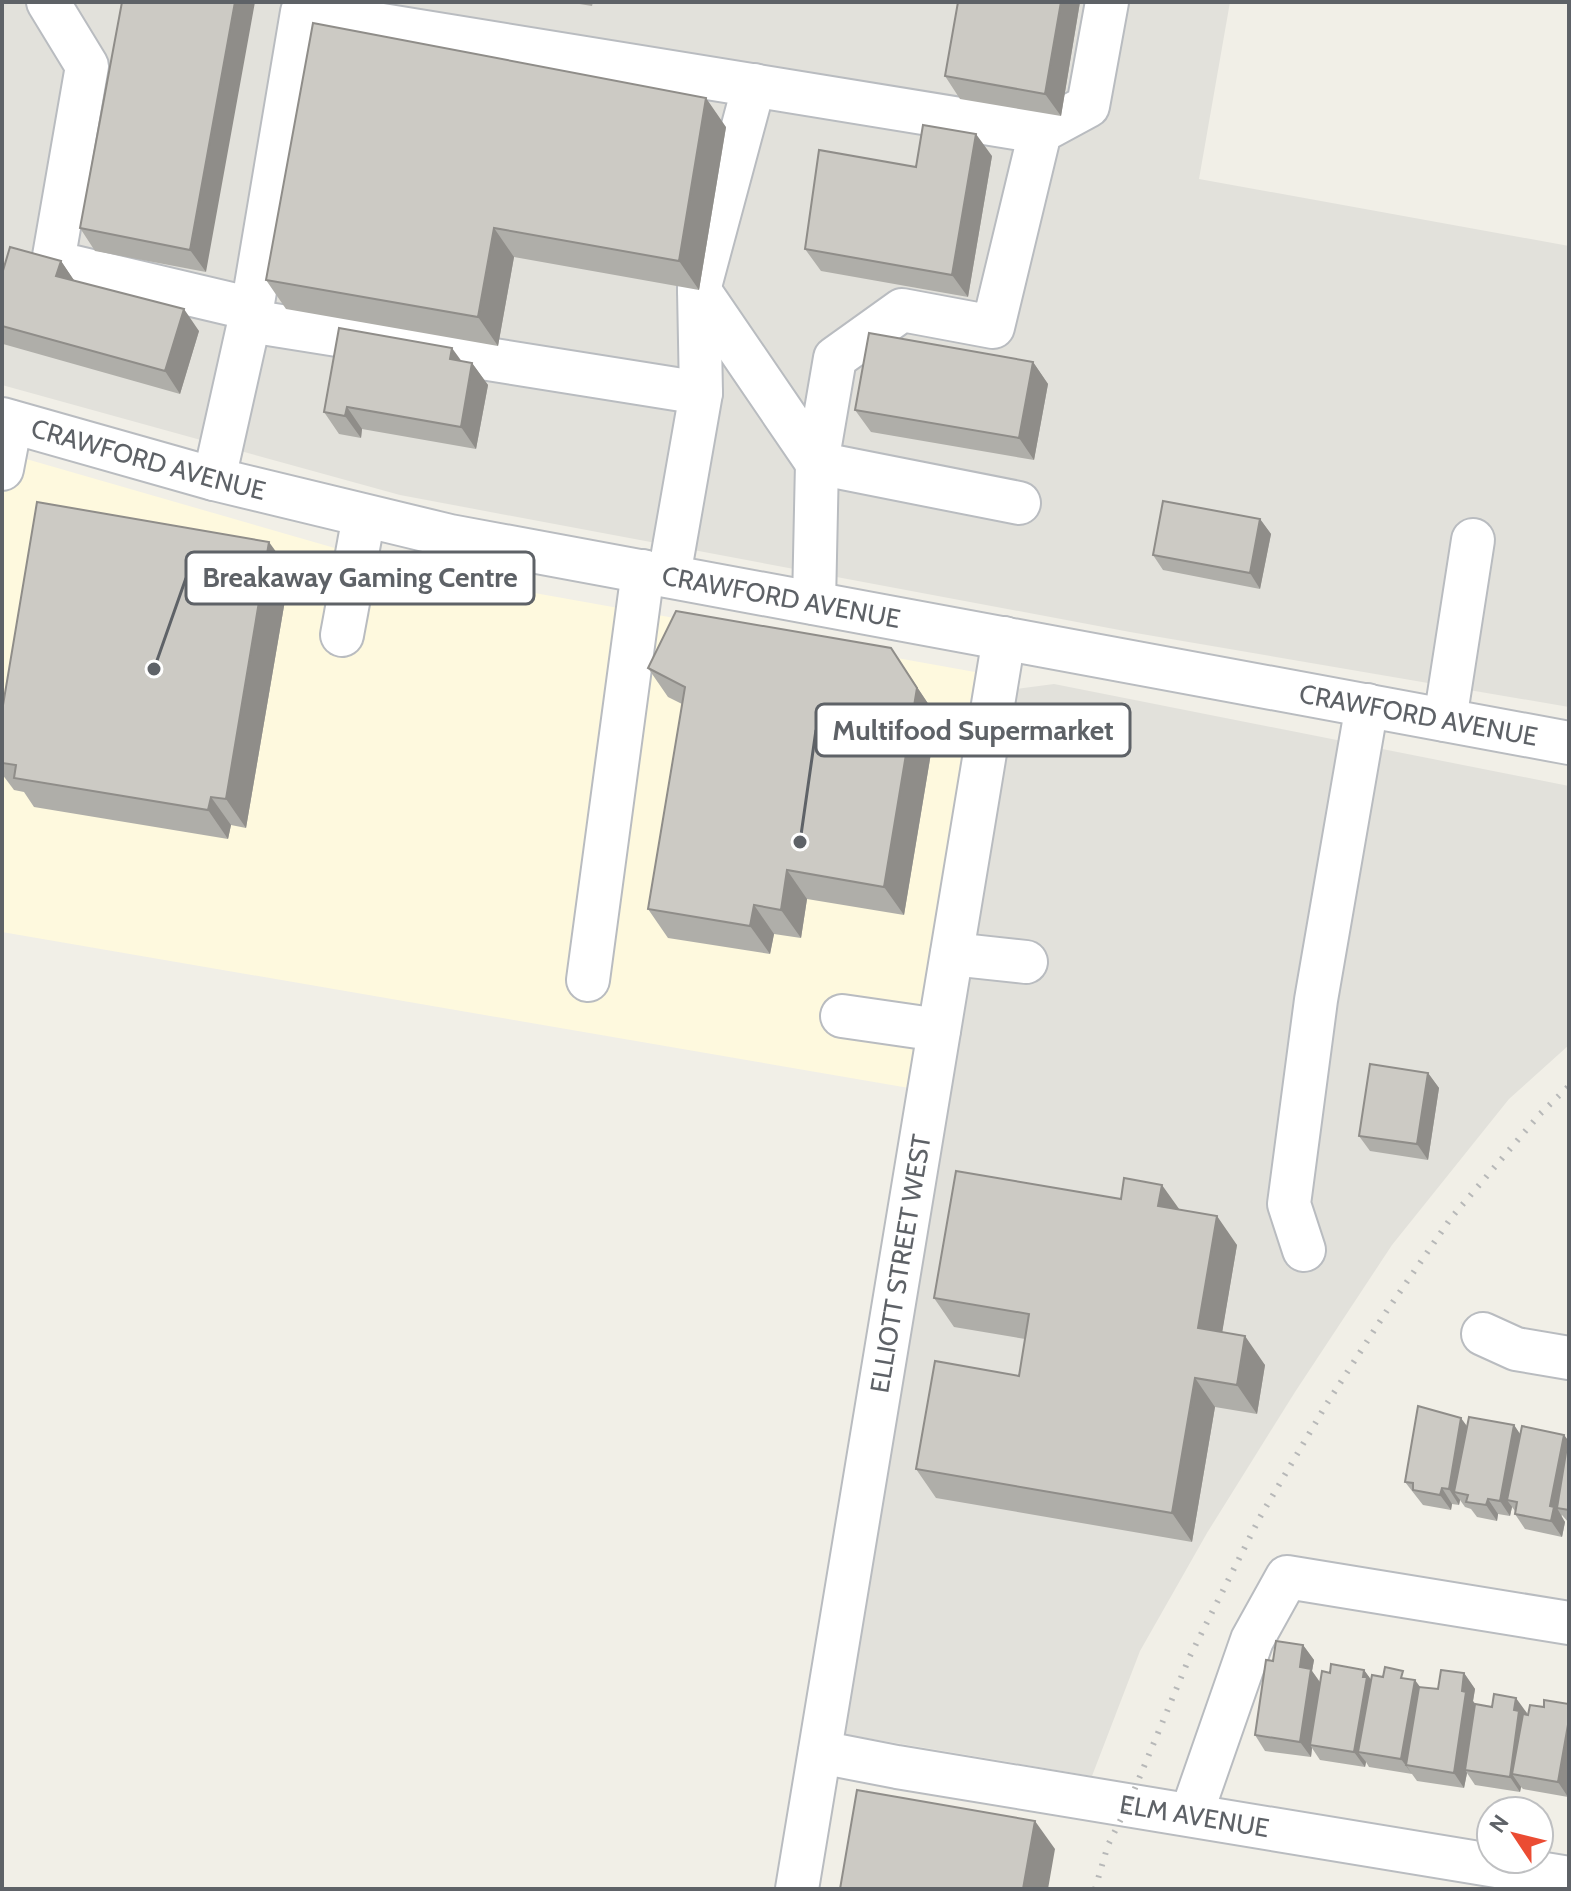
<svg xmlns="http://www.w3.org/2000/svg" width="1571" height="1891" viewBox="0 0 1571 1891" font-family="Cabin,sans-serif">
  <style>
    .commercial { fill: #fef9de }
    .industrial { fill: #e2e1db }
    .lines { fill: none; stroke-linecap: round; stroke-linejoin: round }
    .minor-casing { stroke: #b9bcc0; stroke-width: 46 }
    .minor { stroke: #fff; stroke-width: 42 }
    .rail { stroke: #b7b8b8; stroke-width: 6; stroke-dasharray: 2 10; stroke-linecap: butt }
    .wall { fill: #afaea9 }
    .shaded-wall { fill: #8f8d89 }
    .building { fill: #cccac4; stroke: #8f8d89; stroke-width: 2 }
    .labels { text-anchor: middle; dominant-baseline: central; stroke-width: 7; stroke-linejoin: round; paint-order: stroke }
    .street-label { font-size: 26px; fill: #5e6267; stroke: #fff }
    .leader { fill: none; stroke: #5e6267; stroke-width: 3 }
    .callout-dot { fill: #5e6267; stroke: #fff; stroke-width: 3 }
    .callout { fill: #fff; stroke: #5e6267; stroke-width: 3 }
    .callout-label { font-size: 28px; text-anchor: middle; font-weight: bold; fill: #5e6267 }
  </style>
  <rect width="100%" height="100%" fill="#f1efe7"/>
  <path class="commercial" d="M2 452 418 572 975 672 909 1088 2 932Z"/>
  <path class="industrial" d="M2 2H1230L1199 179 1569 246V707L1130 632 400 495 2 385Z
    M1054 684 1569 786V1045L1509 1099 1392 1245 1295 1392 1207 1533 1140 1651 1092 1776 824 1731 1016 689Z"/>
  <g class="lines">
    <defs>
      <g id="minor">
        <path d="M48 2 87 66 53 262 252 309"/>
        <path d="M699 290 817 463 1019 503"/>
        <path d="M249 321 701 393"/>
        <path id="s1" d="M2 419 214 479 450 536 1569 743"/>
        <path d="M2 469 11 422"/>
        <path d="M214 479 252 309 302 12 1040 132"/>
        <path d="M669 576 701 393 699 290 754 85"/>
        <path d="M814 603 817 463 835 358 902 310 993 327 1040 132 1088 106 1107 2"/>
        <path d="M342 635 364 516"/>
        <path d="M1445 720 1473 540"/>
        <path d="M952 954 1026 962"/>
        <path d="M588 980 643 571"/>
        <path d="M842 1016 939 1030"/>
        <path d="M1304 1250 1289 1204 1316 1000 1367 705"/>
        <path d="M1483 1334 1516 1349 1569 1358"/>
        <path id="s2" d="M820 1752 897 1767 1569 1878"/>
        <path d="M1191 1815 1252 1640 1287 1577 1569 1623"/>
        <path id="s3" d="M797 1889 1004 638"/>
      </g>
    </defs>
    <use href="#minor" class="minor-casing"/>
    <use href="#minor" class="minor"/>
    <path class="rail" d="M1095 1889 1108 1845 1128 1805 1190 1656 1260 1517 1326 1405 1386 1312 1451 1218 1540 1114 1569 1086"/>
  </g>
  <path class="wall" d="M122 2 206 272 95 251 80 228Z
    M567 2H593L592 6Z
    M958 2H1080L1061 116 960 99 945 76Z
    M726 127 699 290 514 257 498 346 286 309 266 280Z
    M992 156 968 297 821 271 805 249 916 167Z
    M61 261 74 281 199 331 180 394 3 344 2 342V274Z
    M461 361 472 363 488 385 476 449 362 429 361 438 339 434 324 412Z
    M1033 362 1048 384 1034 460 871 432 855 410Z
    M1260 519 1271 534 1260 589 1163 570 1153 555Z
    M290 571 246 828 231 825 228 839 34 807 24 792 14 790 2 774V711Z
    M891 648 937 717 904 915 807 899 801 938 774 934 770 954 668 938 648 909 682 704 668 697 648 668Z
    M1428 1073 1439 1088 1428 1160 1370 1151 1359 1136Z
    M1179 1209 1237 1245 1222 1332 1265 1365 1257 1414 1215 1407 1192 1542 936 1498 916 1469 1019 1376 1025 1339 954 1327 934 1298Z
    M1514 1425 1520 1434 1564 1435 1568 1440 1569 1434V1523L1562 1515 1561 1517 1565 1522 1562 1537 1525 1529 1515 1514V1511L1512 1507 1510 1516 1498 1514 1497 1521 1477 1517 1471 1509 1465 1507 1460 1500 1459 1505 1452 1504 1451 1510 1423 1505 1405 1482 1467 1426Z
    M1303 1645 1314 1660 1312 1671 1320 1682 1330 1673 1364 1670 1371 1680 1383 1677 1409 1679 1420 1687 1438 1689 1464 1673 1475 1689 1473 1701 1475 1704 1527 1713 1526 1714 1528 1715 1544 1707 1569 1704 1568 1797 1523 1789 1521 1787 1520 1792 1475 1785 1467 1773 1464 1788 1417 1781 1412 1774 1369 1767 1366 1762 1365 1767 1320 1760 1312 1748 1311 1757 1265 1751 1255 1735 1273 1661Z"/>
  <path class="shaded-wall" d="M235 2H255L206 272 190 250Z
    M1061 2H1080L1061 116 1045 94Z
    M706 98 726 127 699 290 679 261Z
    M976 134 992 156 968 297 952 275Z
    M494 228 514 257 498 346 478 317Z
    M61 261 76 283 56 276Z
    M184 309 199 331 180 394 165 371Z
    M452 348 468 370 450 359Z
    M1033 362 1048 384 1034 460 1019 438Z
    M472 363 488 385 476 449 461 427Z
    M347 407 362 429 361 438 345 416Z
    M1260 519 1271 534 1260 589 1250 573Z
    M269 542 290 571 246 828 226 799Z
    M891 648 937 717 904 915 884 887Z
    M211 797 231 825 228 839 208 810Z
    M787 870 807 899 801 938 781 910Z
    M754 905 774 934 770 954 750 926Z
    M1428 1073 1439 1088 1428 1160 1417 1144Z
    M1162 1185 1182 1213 1158 1206Z
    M1217 1216 1237 1245 1218 1357 1198 1328Z
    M1245 1336 1265 1365 1257 1414 1237 1385Z
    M1195 1378 1215 1407 1192 1542 1172 1513Z
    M1461 1418 1472 1433 1454 1492 1460 1500 1459 1505 1449 1489Z
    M1514 1425 1524 1440 1507 1500 1512 1507 1510 1516 1500 1501Z
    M1564 1435 1569 1442 1557 1508 1565 1522 1562 1537 1551 1521 1550 1506Z
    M1442 1488 1452 1504 1451 1510 1440 1495Z
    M1488 1499 1498 1514 1497 1521 1486 1505Z
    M1303 1645 1314 1660 1312 1671 1321 1684 1310 1745 1312 1748 1311 1757 1300 1742V1667Z
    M1364 1670 1375 1685 1358 1752 1366 1762 1365 1767 1354 1752Z
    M1464 1673 1475 1689 1473 1701 1477 1707 1465 1770 1467 1773 1464 1788 1454 1773Z
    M1415 1680 1426 1695 1406 1765 1412 1774 1401 1759Z
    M1516 1698 1527 1713 1512 1774 1521 1787 1520 1792 1510 1777 1514 1710Z
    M1569 1719V1794L1568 1797 1558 1782Z
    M1035 1821 1055 1849 1048 1889H1023Z"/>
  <path class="building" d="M122 2H235L190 250 80 228Z
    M958 2H1061L1045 94 945 76Z
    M313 23 706 98 679 261 494 228 478 317 266 280Z
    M923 125 976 134 952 275 805 249 819 150 916 167Z
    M10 247 61 261 56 276 184 309 165 371 2 326V274Z
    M339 328 452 348 450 359 472 363 461 427 347 407 345 416 324 412Z
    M869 333 1033 362 1019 438 855 410Z
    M1163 501 1260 519 1250 573 1153 555Z
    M37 502 269 542 226 799 211 797 208 810 14 778 16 765 2 763V711Z
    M676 611 891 648 917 688 884 887 787 870 781 910 754 905 750 926 648 909 685 687 648 668Z
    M1370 1064 1428 1073 1417 1144 1359 1136Z
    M956 1171 1121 1199 1124 1178 1162 1185 1158 1206 1217 1216 1198 1328 1245 1336 1237 1385 1195 1378 1172 1513 916 1469 935 1361 1019 1376 1029 1314 934 1298Z
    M1418 1406 1461 1418 1449 1489 1442 1488 1440 1495 1413 1490V1483L1405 1482Z
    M1469 1417 1514 1425 1500 1501 1488 1499 1486 1505 1466 1502 1468 1495 1454 1492Z
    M1522 1426 1564 1435 1550 1506 1554 1507 1551 1521 1515 1514 1517 1502 1507 1500Z
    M1569 1434V1510L1557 1508Z
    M1276 1641 1303 1645 1300 1667 1311 1669 1300 1742 1255 1735 1266 1660 1273 1661Z
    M1331 1664 1364 1670 1363 1677H1367L1354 1752 1310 1745 1322 1671 1330 1673Z
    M1385 1667 1403 1671 1401 1678 1415 1680 1401 1759 1358 1752 1372 1675 1383 1677Z
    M1441 1670 1464 1673 1462 1691 1466 1692 1454 1773 1406 1765 1419 1687 1438 1689Z
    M1494 1694 1516 1698 1514 1710 1519 1711 1510 1777 1465 1770 1475 1704 1492 1707Z
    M1544 1700 1569 1704V1719L1558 1782 1512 1774 1523 1714 1528 1715 1530 1705 1544 1707Z
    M857 1790 1035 1821 1023 1889H840Z"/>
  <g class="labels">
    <g class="street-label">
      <text stroke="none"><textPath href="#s1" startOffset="152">CRAWFORD AVENUE</textPath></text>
      <text stroke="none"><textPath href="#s1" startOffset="800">CRAWFORD AVENUE</textPath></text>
      <text stroke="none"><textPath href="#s1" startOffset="1448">CRAWFORD AVENUE</textPath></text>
      <text stroke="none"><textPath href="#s3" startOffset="634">ELLIOTT STREET WEST</textPath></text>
      <text stroke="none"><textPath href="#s2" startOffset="380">ELM AVENUE</textPath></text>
    </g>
  </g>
  <path class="leader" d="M154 669L186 578M800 842L816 730"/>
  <g class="callout-dot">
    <circle cx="154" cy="669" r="8"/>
    <circle cx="800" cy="842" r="8"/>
  </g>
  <g class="callout">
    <rect x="186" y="552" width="348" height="52" rx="8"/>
    <rect x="816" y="704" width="314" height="52" rx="8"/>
  </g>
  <g class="callout-label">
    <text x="360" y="587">Breakaway Gaming Centre</text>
    <text x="973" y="740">Multifood Supermarket</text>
  </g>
  <rect width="1571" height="1891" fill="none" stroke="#5e6267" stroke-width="8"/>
  <g transform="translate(1515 1835) rotate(305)"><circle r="38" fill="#ffffff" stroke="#bfc0c2" stroke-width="2"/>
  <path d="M0-6L14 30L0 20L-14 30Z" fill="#eb4c33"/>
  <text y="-12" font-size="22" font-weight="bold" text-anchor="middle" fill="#5e6267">N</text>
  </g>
</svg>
